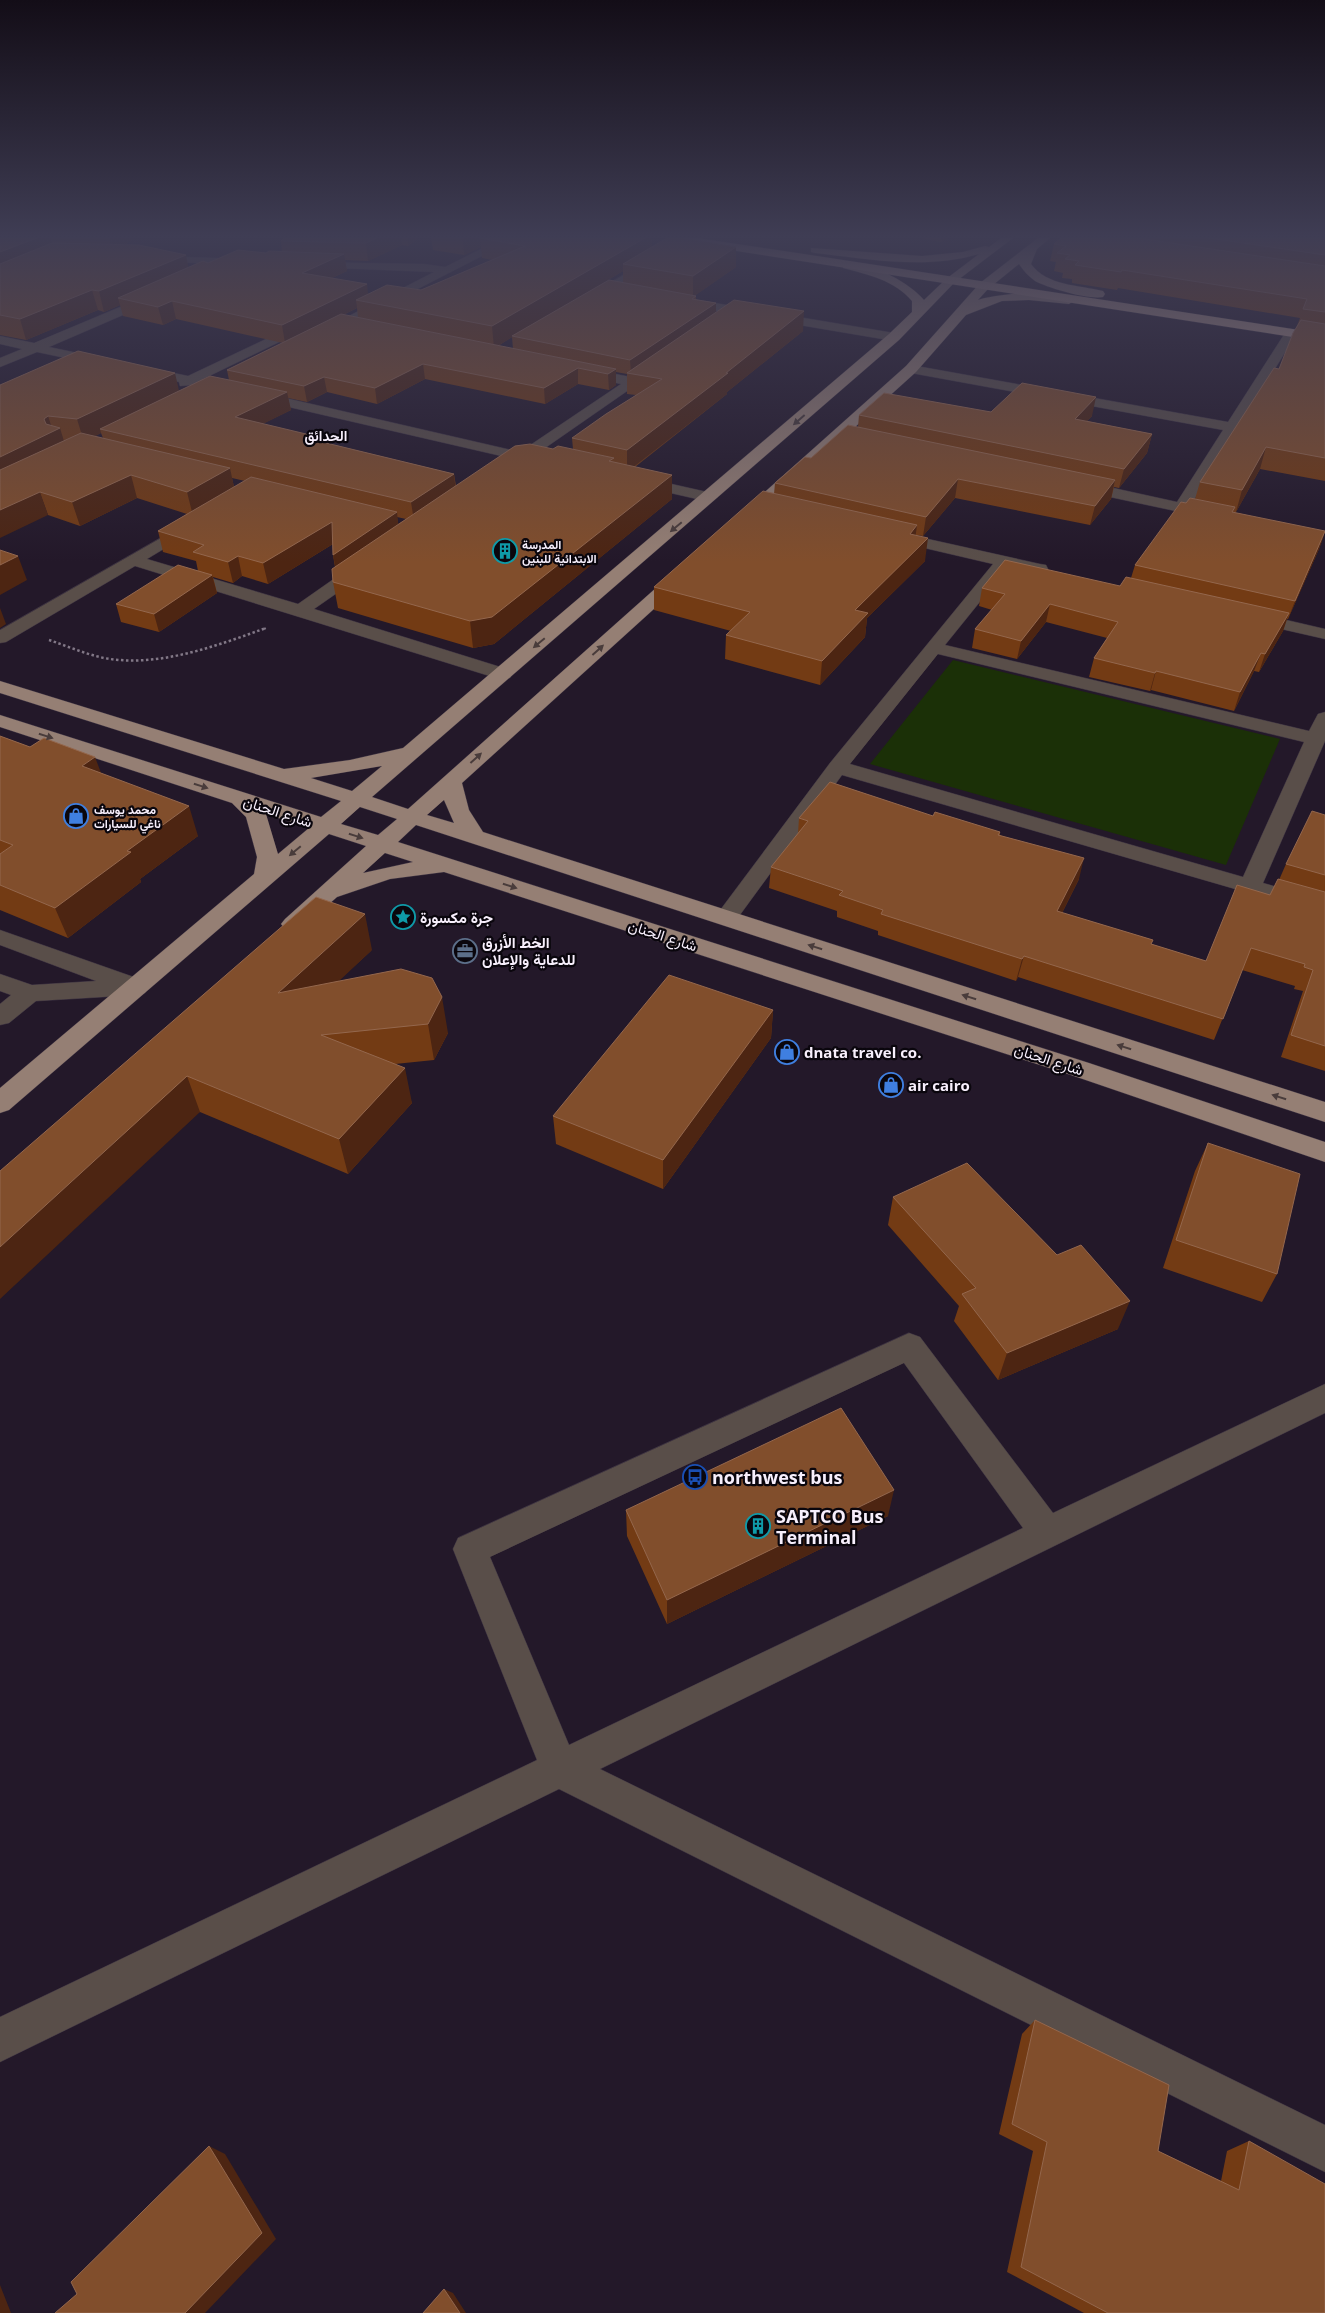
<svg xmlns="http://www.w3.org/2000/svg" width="1325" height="2313" viewBox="0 0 1325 2313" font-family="'Open Sans',Vazirmatn,sans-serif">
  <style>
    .green { fill: #1b3007 }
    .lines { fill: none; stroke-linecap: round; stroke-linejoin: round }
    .minor-casing { stroke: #3c3242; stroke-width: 1 }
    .major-casing { stroke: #3c3242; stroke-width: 1 }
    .highway-casing { stroke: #3c3242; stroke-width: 1 }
    .path-far1 { stroke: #827887; stroke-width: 2; stroke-dasharray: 2 2; stroke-linecap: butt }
    .path { stroke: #827887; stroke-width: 2.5; stroke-dasharray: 2.5 2.5; stroke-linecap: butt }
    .minor { fill: #594e49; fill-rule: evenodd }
    .major { fill: #957f74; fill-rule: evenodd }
    .highway { fill: #ad9285; fill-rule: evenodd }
    .wall { fill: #733b14; fill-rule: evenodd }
    .shaded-wall { fill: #4d2512 }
    .building { fill: #814e2c; stroke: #94674d }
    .oneway { fill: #493c3b }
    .labels { text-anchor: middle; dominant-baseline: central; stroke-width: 4.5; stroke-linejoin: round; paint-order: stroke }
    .far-poi-label { font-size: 12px; font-weight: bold; fill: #f7effc; stroke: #0a060d; text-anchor: start }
    .far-neighbourhood-label { font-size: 14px; font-weight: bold; fill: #f7effc; stroke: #0a060d }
    .street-label { font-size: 15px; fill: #f7effc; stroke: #0a060d }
    .poi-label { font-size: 15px; font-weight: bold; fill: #f7effc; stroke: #0a060d; text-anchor: start }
    .near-poi-label { font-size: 18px; font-weight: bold; fill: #f7effc; stroke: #0a060d; text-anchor: start }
  </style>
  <rect width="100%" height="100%" fill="#231829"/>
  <path class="green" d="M953 660 1280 739 1226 865 870 764Z"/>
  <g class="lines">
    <defs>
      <path id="minor" d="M503 238H517L326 336H318L316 333 434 272 309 267 303 264 305 262 424 264 445 267Z
        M149 256 249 259 255 262 249 265 145 261V257Z
        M656 256 662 259 660 261 589 304H581L579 301Z
        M156 292 160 293 162 296 160 299 49 347 188 376 306 320 310 321 312 324 310 327 203 379 520 452 621 384 574 374 572 371 574 368 579 367 631 377 659 360 666 364 535 455 547 458 549 461 547 464 542 465 525 462 513 468 505 463 510 458 215 390 192 385 180 386 179 382 37 352 0 367V358L22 349 0 344V336L34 343Z
        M679 297 894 333 900 337 894 341 675 304 673 301Z
        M1291 329 1297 333 1191 505 1219 511 1221 514 1213 519 1077 490 1069 485 1077 480 1177 502 1223 430 911 373 904 369 911 365 1228 422 1285 333Z
        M636 476 716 494 718 497 710 502 631 484 628 481 631 478Z
        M194 519 202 524 200 527 147 559 298 604 358 562H370L372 566 370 570 314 609 510 670 512 674 510 678H496L135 566 6 642 0 643V630Z
        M892 531 1040 564 1046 565 1048 569 1046 573 1040 574 1008 567 945 645 1309 731 1318 714 1325 712V741L1263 883 1325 901V915L842 775 734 923 726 925 718 923 714 918 718 913 830 763 993 564 886 539 884 536 886 533ZM938 654 1304 742 1243 877 850 764Z
        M1248 611 1325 629V639L1242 620 1239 616 1242 612Z
        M0 930 145 981 148 987 145 993 136 995 36 1001 9 1023 0 1025V1004L11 995 0 991V974L32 985 96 981 0 945Z
        M909 1333 920 1337 1053 1513 1325 1384V1413L600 1769 1325 2125V2172L559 1789 0 2062V2017L537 1760 453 1549 458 1538ZM904 1363 1023 1528 569 1745 490 1557Z"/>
      <path id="major" d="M1001 238H1013L954 283 899 340 372 797 408 809 675 571H687L690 575 687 579 462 783 469 810 483 832 1325 1102V1122L416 825 398 842 1089 1063 1325 1142V1162L1071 1075 444 872 390 879 337 897 301 929 293 931 285 929 281 924 285 919 366 846 329 834 9 1110 0 1113V1088L254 874 257 857 246 817 232 803 0 727V715L321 817 341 801 0 693V681L284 769 350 760 403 748 889 334 912 312V301C894 280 869 275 843 268V264C865 258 910 283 924 300L946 279 979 254C925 270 869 259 815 253L811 252V248L922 256 963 252 985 246 989 247ZM382 766 352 791 311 778ZM444 800 454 823 427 815ZM360 807 397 819 378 835 341 824ZM266 814 309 828 278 854ZM385 853 413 862 363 873Z
        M1038 238H1050L1037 249 1031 264C1047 286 1079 285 1103 291L1105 294 1103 297C1089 300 1048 288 1035 281 1028 276 1023 270 1019 264L988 289 978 300C995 294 1063 287 1075 300L1069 304 1029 300 1002 301 966 315 916 372 751 521H739L737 518 739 515 906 366 980 283Z"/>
      <path id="highway" d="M667 238H697L804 254 1325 334V342L672 241Z"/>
    </defs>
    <use href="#minor" class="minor-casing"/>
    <use href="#major" class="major-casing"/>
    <use href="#highway" class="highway-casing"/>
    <path class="path-far1" d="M264 629 266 628"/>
    <path class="path" d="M49 640C67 646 85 654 104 658 158 668 216 646 266 628"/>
    <use href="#minor" class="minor"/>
    <use href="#major" class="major"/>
    <use href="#highway" class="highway"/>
  </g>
  <path class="wall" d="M0 238H133L125 245 188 268 208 263 266 253 282 252 281 241 284 238H418L408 246 402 245 368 261 345 260 347 271 332 278 368 294 421 290 492 260 482 258 481 247 464 255 433 250 431 238H652V247H736V267L694 296H696V299L716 313 803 331 727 392V394L635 467 672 499 494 644 473 648 338 608 333 582 335 567 333 555V544L268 584 242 576 233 583 213 577 217 593 159 632 121 622 116 604 198 571 196 561 163 552 158 531 187 514 137 498 80 526 48 515 0 385 179 391 229 380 227 370 283 343 176 319 163 325 123 316 120 305 104 312 98 310 26 340 0 335ZM623 271V283L556 311ZM357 308 358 318 343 315ZM512 337 513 349 498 346ZM616 372 627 374V394L636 395 572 438 573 449H553L456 486 454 474 327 443V439L262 424 291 410 288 398 307 402 327 392 377 404 425 379 545 404 578 384 609 390 616 385ZM101 433 103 438 95 436ZM232 478 245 481 234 487ZM397 517 406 519 398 524Z
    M922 238H948L941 242Z
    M1061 238H1325V481L1260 469 1236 512H1233L1325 532 1319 549 1288 619H1287L1283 631 1259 672 1254 671 1234 711 1151 690 1150 691 1089 677 1094 658 1107 638 1046 622 1017 659 972 648 975 629 992 610 979 606 982 588 1120 586 1131 578 1135 565 1186 503 1195 499 1200 482 1279 369 1297 326 1300 318 1118 288 1117 290 1072 283V279L1062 278 1063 273 1054 271 1056 262 1050 261 1054 244Z
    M991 412 1092 416 1087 421 1152 434 1147 453 1119 488 1114 487 1111 499 1090 525 955 498 923 536 915 535 925 561 867 618 865 637 820 685 725 659 726 635 731 631 654 610V587L774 494 775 483 858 427 859 415Z
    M0 736 101 773 198 836 140 879 141 882 68 938 0 910Z
    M1325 815V1071L1281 1057 1303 991 1294 989 1295 986 1242 970 1214 1040 1018 977 1016 981 878 935V931L837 917V911L769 888 771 867 798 834 799 818 933 816 1000 832V835L1079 879 1062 913 1153 940 1151 944 1206 961 1270 895 1279 880 1286 864Z
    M372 950 338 981 448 1033 434 1060 395 1064 412 1103 348 1174 200 1112 0 1171Z
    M773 1010 771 1038 663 1189 556 1144 553 1116Z
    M1208 1143 1277 1274 1262 1302 1163 1268 1195 1171Z
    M893 1197 1057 1255 1118 1329 998 1380 954 1321 959 1306 888 1225Z
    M626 1510 888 1516 667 1624 627 1536Z
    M1035 2020 1158 2151 1221 2181 1227 2151 1249 2141 1325 2313H1084L1007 2272 1033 2151 999 2134 1022 2034Z"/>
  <path class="shaded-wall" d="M37 238H51L55 252 0 274V252Z
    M109 238H133L113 254Z
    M377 238H402V245L368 261 366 243Z
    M408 238H418L408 246Z
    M463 238H498H480L481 247 464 255Z
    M645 238H652V254L623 264V271L494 348 492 326Z
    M941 238H948L941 242Z
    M736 247V267L693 297V276Z
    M344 254 347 271 305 290 302 273Z
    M186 255 190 275 118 298 120 305 104 312 99 291Z
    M367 284 369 302 356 300 357 308 285 343 282 325Z
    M92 290 98 310 26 340 20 319Z
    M172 301 176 319 163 325 158 307Z
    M716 303V317L631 373 630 360Z
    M804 311 803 331 727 392V394L627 472V450Z
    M423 364 425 379 377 404 375 388Z
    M578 368V384L545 404 544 388Z
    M616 369V385L609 390 608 374Z
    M175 373 180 395 100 429 101 433 84 442 77 419Z
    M324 377 327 392 307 402 304 386Z
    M287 392 291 410 239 436 235 417Z
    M1096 397 1092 416 1071 438 1075 419Z
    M48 416 53 431 60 428 67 451 0 484V457L44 419Z
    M1152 434 1147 453 1119 488 1124 469Z
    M1266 447 1260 469 1236 512 1242 490Z
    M230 468 235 492 193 516 187 492Z
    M454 474 456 493 414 521 411 502Z
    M131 475 137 498 80 526 72 502Z
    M672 475V499L494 644 473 648 470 621Z
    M958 479 955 498 923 536 926 517Z
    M1115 480 1111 499 1090 525 1095 506Z
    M40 492 48 515 0 538V510Z
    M397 512 399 532 337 575 333 555Z
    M332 522 336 542 268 584 263 563Z
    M917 525 914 548 910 534Z
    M1325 532 1319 549 1288 619 1295 601Z
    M928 538 925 561 867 618 865 637 820 685 822 661 855 610Z
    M18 556 27 580 0 595V565Z
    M238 556 242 576 233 583 228 562Z
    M212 575 217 593 159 632 154 614Z
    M1050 604 1046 622 1017 659 1021 641Z
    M0 608 6 624 0 628Z
    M1289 613 1283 631 1259 672 1265 654Z
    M1261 653 1254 671 1234 711 1240 692Z
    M1156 671 1151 690 1150 691 1155 673Z
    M95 757 106 786 82 766Z
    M189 806 198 836 140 879 141 882 68 938 55 908 127 851Z
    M1084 858 1079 879 1052 933 1057 911Z
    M365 914 372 950 288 1029 278 993Z
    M1024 956 1018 977 1016 981 1022 959Z
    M442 997 448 1033 434 1060 428 1024Z
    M773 1010 771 1038 663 1189V1160Z
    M405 1068 412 1103 348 1174 339 1139Z
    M187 1076 200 1112 0 1299V1247Z
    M1130 1301 1118 1329 998 1380 1007 1353Z
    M894 1490 888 1516 667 1624V1600Z
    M209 2146 225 2154 276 2239 205 2313H185Z
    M0 2285 11 2313H0Z
    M444 2289 453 2293 466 2313H460Z"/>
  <path class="building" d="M0 238H37L0 252Z
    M284 238H377L366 243 281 241Z
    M480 238H645L492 326 356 300 387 285 421 290 525 246Z
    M667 238H682L736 247 693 276 623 264Z
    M1061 238H1138L1325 266V312L1303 309 1307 299 1122 270 1121 272 1075 265 1079 261 1065 259 1070 255 1057 253 1066 246 1054 244Z
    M1209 238H1325V255Z
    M52 243 139 245 186 255 99 291 92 290 20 319 0 315V264Z
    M238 250 266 253 269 251 344 254 302 273 367 284 282 325 172 301 158 307 118 298 203 261 208 263Z
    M609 280 696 296 692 299 716 303 630 360 512 336Z
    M734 300 804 311 726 373H728L627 450 572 438 606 414 662 379 627 373Z
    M341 314 616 369 608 374 578 368 544 388 423 364 375 388 324 377 304 386 227 370Z
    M1301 320 1325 324V458L1266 447 1242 490 1200 482 1274 368 1279 369 1293 333Z
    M78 351 175 373 77 419 48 416 44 419 46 424 60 428 0 457V385Z
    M210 376 287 392 235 417 327 439 322 442 454 474 411 502 100 429Z
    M1022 383 1096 397 1075 419 1152 434 1124 469 859 415 884 393 991 412Z
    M848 425 1115 480 1095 506 958 479 926 517 775 483 805 457 811 458Z
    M81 433 230 468 187 492 131 475 72 502 40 492 0 510V470Z
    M530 444 553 449 558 446 614 458 609 461 672 475 492 617 470 621 333 582 332 569 515 446Z
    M251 477 397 512 333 555 332 522 263 563 238 556 228 562 193 552 204 545 158 531Z
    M763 491 917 525 910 534 928 538 855 610 868 613 822 661 726 635 750 612 654 587Z
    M1190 498 1235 507 1232 512 1325 531 1295 601 1135 565 1181 502 1186 503Z
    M0 550 18 556 0 565Z
    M1005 560 1120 586 1126 577 1289 613 1265 654 1261 653 1240 692 1156 671 1155 673 1094 658 1118 622 1050 604 1021 641 975 629 1005 594 982 588Z
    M178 565 212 575 154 614 116 604Z
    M0 736 30 747 44 738 95 757 82 766 189 806 127 851 131 852 55 908 0 885V854L13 845 0 840Z
    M830 782 933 816 935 812 1000 832 998 835 1084 858 1057 911 1153 940 1151 944 1206 961 1237 885 1270 895 1278 879 1325 892V1046L1291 1035 1313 970 1304 967 1305 964 1251 948 1223 1019 1024 956 1022 959 881 914 883 910 839 895 843 891 771 867 808 821 799 818Z
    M1312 811 1325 815V875L1286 864Z
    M316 897 365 914 278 993 401 969 432 978 442 997 428 1024 321 1035 405 1068 339 1139 187 1076 0 1247V1171Z
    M669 975 773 1010 663 1160 553 1116Z
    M1208 1143 1300 1174 1277 1274 1176 1240Z
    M967 1163 1057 1255 1081 1245 1130 1301 1007 1353 962 1294 976 1288 893 1197Z
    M841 1408 894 1490 667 1600 626 1510Z
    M1035 2020 1169 2085 1158 2151 1239 2190 1249 2141 1325 2184V2313H1108L1021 2267 1047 2142 1012 2124Z
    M209 2146 262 2233 185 2313H55L77 2294 71 2282Z
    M444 2289 460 2313H423Z"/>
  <defs><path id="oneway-solid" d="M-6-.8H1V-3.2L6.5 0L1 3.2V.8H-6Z" transform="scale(1.25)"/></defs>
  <g class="oneway">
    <use href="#oneway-solid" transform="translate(799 420) rotate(139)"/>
    <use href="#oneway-solid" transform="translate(676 527) rotate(140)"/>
    <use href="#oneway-solid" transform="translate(539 643) rotate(140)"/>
    <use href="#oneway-solid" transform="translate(598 650) rotate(-42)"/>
    <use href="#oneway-solid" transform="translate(46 736) rotate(18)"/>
    <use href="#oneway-solid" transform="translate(476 758) rotate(-42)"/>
    <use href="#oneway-solid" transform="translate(201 786) rotate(18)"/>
    <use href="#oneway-solid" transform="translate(356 836) rotate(18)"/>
    <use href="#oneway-solid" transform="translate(295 851) rotate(140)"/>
    <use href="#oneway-solid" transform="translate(510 886) rotate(18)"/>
    <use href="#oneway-solid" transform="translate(815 947) rotate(-162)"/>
    <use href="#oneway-solid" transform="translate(969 997) rotate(-162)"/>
    <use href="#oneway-solid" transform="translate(1124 1047) rotate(-162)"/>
    <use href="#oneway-solid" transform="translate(1279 1097) rotate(-162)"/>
  </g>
  <linearGradient id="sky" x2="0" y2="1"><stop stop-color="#130d17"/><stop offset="0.42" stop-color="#3f3d54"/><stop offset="1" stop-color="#3f3d54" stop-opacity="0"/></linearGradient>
  <rect width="1325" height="562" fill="url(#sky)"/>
  <defs>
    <symbol id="building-ring" viewBox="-11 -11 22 22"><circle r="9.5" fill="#0a060d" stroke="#0f9aa8" stroke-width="1.5"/><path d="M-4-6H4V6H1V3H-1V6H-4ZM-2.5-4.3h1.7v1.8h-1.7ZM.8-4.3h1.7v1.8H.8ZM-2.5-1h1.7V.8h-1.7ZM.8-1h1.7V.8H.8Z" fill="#0f9aa8"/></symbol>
    <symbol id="shop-ring" viewBox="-11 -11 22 22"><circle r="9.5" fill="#0a060d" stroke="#3f7fe0" stroke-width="1.5"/><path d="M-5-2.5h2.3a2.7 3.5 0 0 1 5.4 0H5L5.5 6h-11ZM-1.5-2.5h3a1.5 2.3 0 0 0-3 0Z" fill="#3f7fe0"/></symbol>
    <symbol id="sight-ring" viewBox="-11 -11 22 22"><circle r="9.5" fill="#0a060d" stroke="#0f9aa8" stroke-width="1.5"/><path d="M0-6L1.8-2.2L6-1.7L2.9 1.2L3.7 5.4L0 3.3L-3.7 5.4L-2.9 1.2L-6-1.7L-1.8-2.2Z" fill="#0f9aa8"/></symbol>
    <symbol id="office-ring" viewBox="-11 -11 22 22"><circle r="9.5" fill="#0a060d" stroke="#5c6f8a" stroke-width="1.5"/><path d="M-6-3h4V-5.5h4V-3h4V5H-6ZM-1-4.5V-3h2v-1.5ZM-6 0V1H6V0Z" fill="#5c6f8a"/></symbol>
    <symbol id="bus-ring" viewBox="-11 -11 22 22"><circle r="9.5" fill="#0a060d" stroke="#1a4fb4" stroke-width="1.5"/><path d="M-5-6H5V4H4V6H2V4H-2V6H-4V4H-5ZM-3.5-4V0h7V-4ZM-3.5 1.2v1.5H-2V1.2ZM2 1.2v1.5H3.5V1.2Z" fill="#1a4fb4"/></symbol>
  </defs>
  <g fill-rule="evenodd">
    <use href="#building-ring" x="491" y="537" width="28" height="28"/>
    <use href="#shop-ring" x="62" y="802" width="28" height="28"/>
    <use href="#sight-ring" x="389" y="903" width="28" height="28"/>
    <use href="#office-ring" x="451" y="937" width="28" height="28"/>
    <use href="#shop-ring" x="773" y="1038" width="28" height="28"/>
    <use href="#shop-ring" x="877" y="1071" width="28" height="28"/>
    <use href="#bus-ring" x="681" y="1463" width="28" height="28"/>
    <use href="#building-ring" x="744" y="1512" width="28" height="28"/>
  </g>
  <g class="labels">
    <g class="far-poi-label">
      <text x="522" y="544">المدرسة<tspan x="522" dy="14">الابتدائية للبنين</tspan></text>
      <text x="94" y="809">محمد يوسف<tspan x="94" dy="14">ناغي للسيارات</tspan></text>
    </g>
    <g class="far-neighbourhood-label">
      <text x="326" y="435">الحدائق</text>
    </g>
    <g class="street-label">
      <text transform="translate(278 811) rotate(18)">شارع الحنان</text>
      <text transform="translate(663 935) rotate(18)">شارع الحنان</text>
      <text transform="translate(1049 1059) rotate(18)">شارع الحنان</text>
    </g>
    <g class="poi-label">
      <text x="420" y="917">جرة مكسورة</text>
      <text x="482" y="942">الخط الأزرق<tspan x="482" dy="17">للدعاية والإعلان</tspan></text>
      <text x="804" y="1052">dnata travel co.</text>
      <text x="908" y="1085">air cairo</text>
    </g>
    <g class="near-poi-label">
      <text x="712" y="1477">northwest bus</text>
      <text x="776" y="1516">SAPTCO Bus<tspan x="776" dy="21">Terminal</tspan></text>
    </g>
  </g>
</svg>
